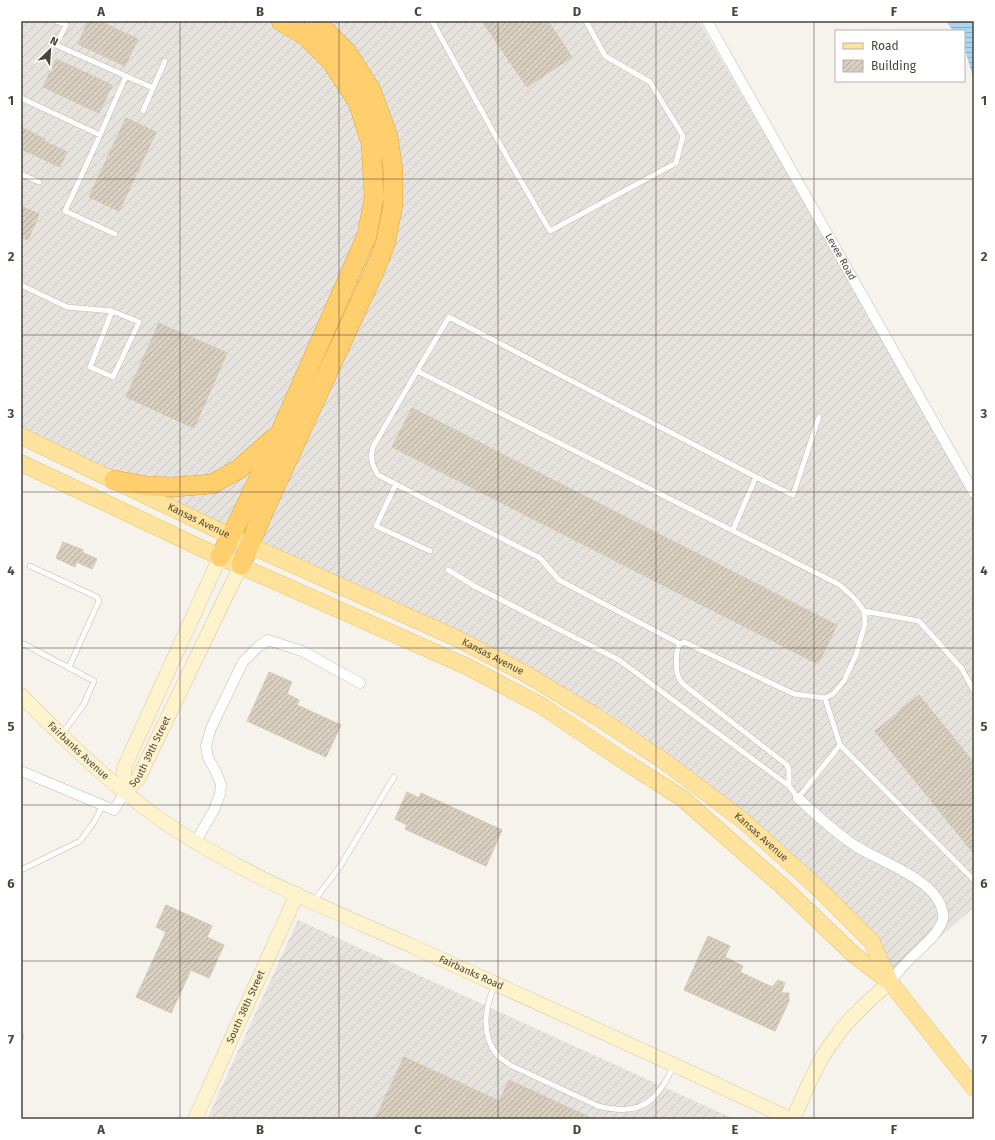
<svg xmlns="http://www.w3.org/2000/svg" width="995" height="1140" viewBox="0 0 995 1140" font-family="'Fira Sans',sans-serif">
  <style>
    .industrial { fill: url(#industrial-furrows) }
    .water { fill: url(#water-rules) }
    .building { fill: url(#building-hatch); stroke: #d3c7b4 }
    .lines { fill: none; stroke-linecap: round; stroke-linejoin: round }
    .lane-casing { stroke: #c2bbae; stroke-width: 6 }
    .street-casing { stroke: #c2bbae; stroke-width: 11 }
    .secondary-casing { stroke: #d6c79b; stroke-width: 15 }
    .primary-casing { stroke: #e6c16a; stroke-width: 17 }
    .highway-casing { stroke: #e0a43c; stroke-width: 20 }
    .lane { stroke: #fff; stroke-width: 5 }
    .street { stroke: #fff; stroke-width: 10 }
    .secondary { stroke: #fff3cd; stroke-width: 14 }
    .primary { stroke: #ffe39c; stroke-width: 16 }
    .highway { stroke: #ffcf6e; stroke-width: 19 }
    .grid { fill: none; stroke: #4b4439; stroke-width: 1; stroke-opacity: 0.55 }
    .labels { text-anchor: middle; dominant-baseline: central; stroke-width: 4; stroke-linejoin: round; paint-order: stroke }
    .street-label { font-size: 10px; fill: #4b4439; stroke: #fff }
    .neatline { fill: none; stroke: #4b4439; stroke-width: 1.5 }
    .grid-label { font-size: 13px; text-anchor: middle; font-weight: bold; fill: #4b4439 }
  </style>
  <defs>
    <pattern id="industrial-furrows" width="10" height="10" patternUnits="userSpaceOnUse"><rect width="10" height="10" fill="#e6e2dd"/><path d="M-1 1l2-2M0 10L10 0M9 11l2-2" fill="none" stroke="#c7c3be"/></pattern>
    <pattern id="water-rules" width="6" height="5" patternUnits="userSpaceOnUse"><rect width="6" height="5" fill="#a9d4f2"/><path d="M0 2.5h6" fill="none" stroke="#8caec5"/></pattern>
    <pattern id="building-hatch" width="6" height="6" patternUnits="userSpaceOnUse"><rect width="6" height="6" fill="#d8cfc1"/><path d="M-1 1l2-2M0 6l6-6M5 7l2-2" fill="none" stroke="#b1aa9e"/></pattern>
  </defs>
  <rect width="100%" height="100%" fill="#f6f3ec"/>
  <path class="industrial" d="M21 21H699L974 496V907L890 982 872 942 741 819 526 674 21 437Z
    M298 920 734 1119H207Z"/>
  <path class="water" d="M946 21H974V81L964 46V31H953Z"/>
  <path class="building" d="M88 21H99L138 39 125 66 78 44Z
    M482 21H548L572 57 527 87Z
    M56 59 112 85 99 113 43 87Z
    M126 118 156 132 119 211 89 197Z
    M21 127 45 139 44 141 67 152 60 167 21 149Z
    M21 206 39 214 28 240 21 237Z
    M159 323 227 353 194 428 126 397Z
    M412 408 837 625 818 664 392 447Z
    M63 542 83 550 82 552 97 559 92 569 77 562 75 567 56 558Z
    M269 672 292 682 287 694 299 700 297 705 341 725 326 757 247 721Z
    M919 695 974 763V854L875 731Z
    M407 792 419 798 421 793 502 830 486 866 405 829 407 825 395 819Z
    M166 905 212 926 207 937 224 945 209 978 191 970 171 1013 136 997 166 932 156 927Z
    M708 936 730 946 725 957 743 966 740 972 772 987 778 980 785 983 781 993H789V1001L775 1031 684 990Z
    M404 1057 499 1101 509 1080 593 1119H375Z"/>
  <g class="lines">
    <defs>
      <path id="lane" d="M432 21 506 155 550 231 676 163 683 136 650 82 605 56 586 21
        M126 76 153 88 165 61
        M21 98 100 135 126 76 56 45 66 25 56 21
        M143 111 153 88
        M100 135 65 211 115 234
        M21 174 39 182
        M21 285 67 307 112 311 139 322 113 377 90 367 112 311
        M417 371 449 317 756 477 733 530
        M756 477 793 495 819 417
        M396 484 376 526 430 551
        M30 566 97 597 99 601 69 667
        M448 570 476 587 619 660 789 786
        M864 611 919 621 962 669 974 691
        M680 644 559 580 540 558 378 475C372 465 370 458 373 447L417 371 840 585 855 599 864 611 865 624 856 655 844 681 833 694 825 698 794 694 684 642 680 644C675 650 675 673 680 680 681 682 683 683 684 685L787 765 789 770V786L798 798 840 745
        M21 646 24 644 94 681 84 704 62 734
        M825 698 840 745 974 880
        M21 870 80 841 94 822 103 805
        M314 901 341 865 394 777
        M495 985C485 1007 480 1035 498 1056 501 1059 507 1062 510 1065L598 1106C641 1117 657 1102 674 1065
        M21 1036V1037"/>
      <g id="street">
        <path id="s1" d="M707 21 974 493"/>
        <path d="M21 771 114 810 125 792"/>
        <path d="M798 798C816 815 834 831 854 845 878 861 936 879 942 910 943 914 944 916 943 919 939 934 920 949 910 959 903 966 896 974 890 982"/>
        <path d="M196 841 214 810 220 794 221 784 215 770 208 758 206 746 211 728 243 662 259 646 268 640 302 651 360 683"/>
      </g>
      <g id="secondary">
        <path id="s2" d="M21 695C63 738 108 782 157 817 235 872 327 908 414 947 540 1004 666 1060 790 1119"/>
        <path d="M125 792 124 768 220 557"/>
        <path id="s3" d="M125 792 138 779 241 565"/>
        <path id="s4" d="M195 1119 297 894"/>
        <path d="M793 1119C806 1091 817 1061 836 1037 851 1016 871 999 890 982"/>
      </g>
      <g id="primary">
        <path id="s5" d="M21 436 249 545 454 637 526 674 594 715 664 761 741 819 820 890 872 942 890 982 974 1088"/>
        <path d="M21 463 220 557 466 666 542 706 624 761 682 798 781 885 854 955 888 981"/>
      </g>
      <path id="highway" d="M114 480 147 486 174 487 212 484 239 469 274 438
        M220 557 242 514 280 433 346 283 367 235 374 198 371 143 358 102 331 61 306 36 281 21
        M241 565 263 513 374 272 385 245 393 205V170L388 136 371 90 347 52 318 24 314 21"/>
    </defs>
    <use href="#lane" class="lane-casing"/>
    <use href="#street" class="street-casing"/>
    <use href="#secondary" class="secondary-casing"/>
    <use href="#primary" class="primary-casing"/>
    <use href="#highway" class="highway-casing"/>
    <use href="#lane" class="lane"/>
    <use href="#street" class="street"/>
    <use href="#secondary" class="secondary"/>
    <use href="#primary" class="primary"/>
    <use href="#highway" class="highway"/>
  </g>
  <path class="grid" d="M180 21V1119M339 21V1119M498 21V1119M656 21V1119M814 21V1119M21 179H974M21 335H974M21 492H974M21 648H974M21 805H974M21 961H974"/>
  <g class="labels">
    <g class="street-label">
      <text stroke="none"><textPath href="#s1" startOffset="271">Levee Road</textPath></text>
      <text stroke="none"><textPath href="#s5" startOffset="197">Kansas Avenue</textPath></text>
      <text stroke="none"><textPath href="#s5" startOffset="521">Kansas Avenue</textPath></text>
      <text stroke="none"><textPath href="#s2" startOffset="80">Fairbanks Avenue</textPath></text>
      <text stroke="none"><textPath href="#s3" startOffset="48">South 39th Street</textPath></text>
      <text stroke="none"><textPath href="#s5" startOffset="845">Kansas Avenue</textPath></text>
      <text stroke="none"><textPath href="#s2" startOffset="534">Fairbanks Road</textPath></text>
      <text stroke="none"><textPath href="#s4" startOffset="123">South 38th Street</textPath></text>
    </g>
  </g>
  <rect width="995" height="1140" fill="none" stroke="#ffffff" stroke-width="44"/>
  <rect x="835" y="30" width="130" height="52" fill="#ffffff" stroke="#b7b4b0"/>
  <rect x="843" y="43" width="20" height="6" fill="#ffe39c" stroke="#b7b4b0"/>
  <text x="871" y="50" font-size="12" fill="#4b4439">Road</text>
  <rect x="843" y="60" width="20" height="12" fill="url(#building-hatch)" stroke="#b7b4b0"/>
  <text x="871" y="70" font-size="12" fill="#4b4439">Building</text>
  <g transform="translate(50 50) rotate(25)" stroke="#ffffff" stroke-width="3" paint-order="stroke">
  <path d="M0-3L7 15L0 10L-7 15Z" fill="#4b4439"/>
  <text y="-6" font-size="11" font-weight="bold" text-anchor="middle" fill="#4b4439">N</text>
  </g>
  <rect x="22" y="22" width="951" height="1096" class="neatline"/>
  <g class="grid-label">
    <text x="101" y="16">A</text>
    <text x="260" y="16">B</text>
    <text x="418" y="16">C</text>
    <text x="577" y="16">D</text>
    <text x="735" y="16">E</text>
    <text x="894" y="16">F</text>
    <text x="11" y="105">1</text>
    <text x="984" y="105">1</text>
    <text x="11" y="261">2</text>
    <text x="984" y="261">2</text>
    <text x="11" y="418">3</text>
    <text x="984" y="418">3</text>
    <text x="11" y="575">4</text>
    <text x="984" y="575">4</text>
    <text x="11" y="731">5</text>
    <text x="984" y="731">5</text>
    <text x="11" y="888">6</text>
    <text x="984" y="888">6</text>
    <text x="11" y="1044">7</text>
    <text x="984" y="1044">7</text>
    <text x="101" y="1134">A</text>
    <text x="260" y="1134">B</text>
    <text x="418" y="1134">C</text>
    <text x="577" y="1134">D</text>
    <text x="735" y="1134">E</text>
    <text x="894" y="1134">F</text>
  </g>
</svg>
